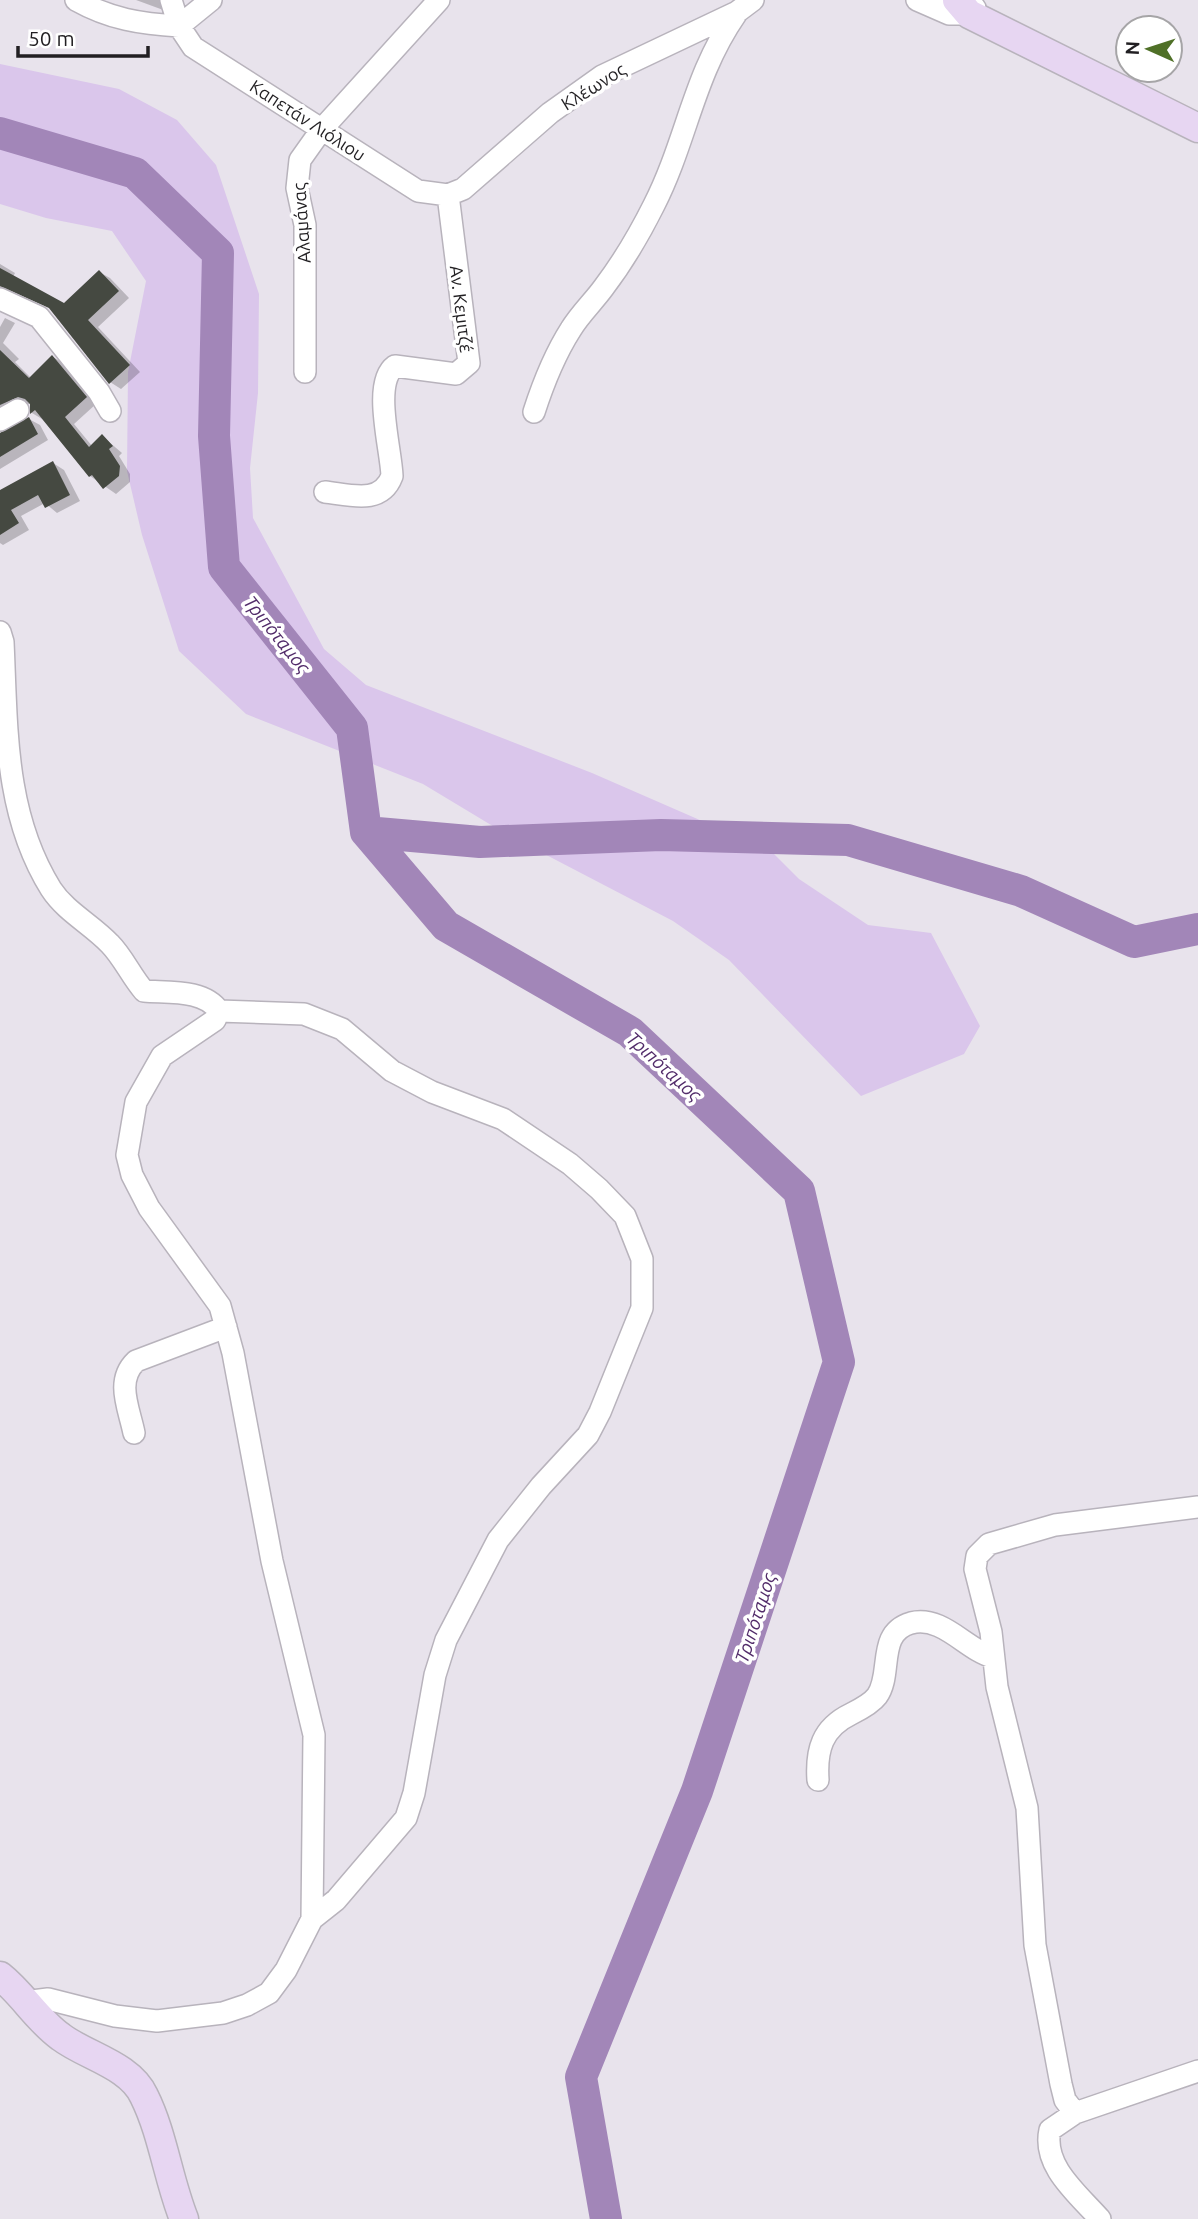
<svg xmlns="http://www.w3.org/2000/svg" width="1198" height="2219" viewBox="0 0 1198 2219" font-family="Ubuntu,sans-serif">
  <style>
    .green { fill: #dac6eb }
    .shadow { fill: #0003 }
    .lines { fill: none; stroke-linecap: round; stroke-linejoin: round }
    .river { stroke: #a286b8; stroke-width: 32 }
    .building { fill: #454941 }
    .street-casing { stroke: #b8b3bc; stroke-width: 24 }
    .secondary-casing { stroke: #b8b3bc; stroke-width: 31 }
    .street { stroke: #fff; stroke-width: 21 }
    .secondary { stroke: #e7d6f2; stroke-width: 28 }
    .labels { text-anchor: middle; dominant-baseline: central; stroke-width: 7; stroke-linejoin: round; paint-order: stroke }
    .street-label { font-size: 18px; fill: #211f22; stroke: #fff }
    .water-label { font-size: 19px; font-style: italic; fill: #522c6a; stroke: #fff }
  </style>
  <rect width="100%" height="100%" fill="#e8e3ec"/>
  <path class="green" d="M0 64 119 89 177 120 216 165 259 294 258 393 250 468 253 518 324 649 366 685 592 773 771 851 799 879 868 925 931 933 980 1026 964 1054 861 1096 729 960 673 921 506 834 423 784 246 714 179 651 142 535 127 471 128 372 146 281 112 231 46 218 0 204Z"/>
  <path class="shadow" d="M136 0H170L166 11Z
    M0 264 15 273 13 277 64 305 99 272 110 278 129 298 98 327 140 372 121 389 110 382 48 307 12 291 0 298Z
    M5 318 15 323 3 343 19 359 15 362 31 378 53 357 63 363 96 404 74 424 92 446 102 436 122 453 119 456 130 474V482L116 494 90 476 42 419 32 413 31 404H23L0 419V327Z
    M29 419 40 425 48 440 0 469V433Z
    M53 463 64 470 80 501 57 513 45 503 21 516 29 530 3 545 0 543V492Z"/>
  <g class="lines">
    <path class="river" d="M0 133 135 173 218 253 214 436 224 567 352 728 366 832 446 926 630 1032 799 1191 839 1362 697 1791 581 2077 606 2219
      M366 832 480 842 661 835 848 840 1021 891 1134 942 1198 929"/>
  </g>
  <path class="building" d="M0 268 64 303 99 270 119 291 88 320 130 365 109 384 49 308 0 286Z
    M0 350 29 378 52 355 87 397 65 417 89 447 102 434 113 446 109 449 120 466 119 476 103 489 92 475 89 477 35 410 30 414V404L25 399 18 397 0 405Z
    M29 417 38 434 0 457V433Z
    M53 461 70 495 45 508 38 495 11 510 19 523 0 535V490Z"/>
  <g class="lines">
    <defs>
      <path id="street" d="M76 0C110 19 141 24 179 26
        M171 0 179 26 193 47 418 191 448 195 463 189 550 113 602 76 737 12 753 0
        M917 0 949 14H969L975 8
        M179 26 211 0
        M0 299 39 317 99 392 110 411
        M305 372V225L297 188 300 160 322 129 439 0
        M534 412C543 384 555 354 571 329 580 314 594 301 604 287 623 262 640 233 654 205 687 140 693 76 736 14
        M0 420 18 410
        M325 492C351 495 381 505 392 476 391 448 372 383 395 366L456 374 469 363 448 195
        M0 632 3 642C7 727 4 814 51 889 66 912 91 924 110 944 123 957 131 976 144 991 169 993 204 989 219 1011L215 1020 162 1056 136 1102 127 1155 132 1175 149 1208 220 1306 233 1353 272 1561 314 1735 312 1919 286 1970 269 1993 247 2005 223 2013 157 2021 115 2016 48 1999 24 2002
        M219 1011 304 1014 342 1029 392 1071 432 1092 503 1119 570 1164 599 1189 625 1216 642 1259V1308L600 1412 588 1435 541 1486 498 1540 446 1640 435 1675 414 1793 406 1818 336 1900 312 1919
        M134 1433C129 1408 115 1381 136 1361L226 1327
        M818 1780C816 1750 822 1728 851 1714 859 1710 871 1704 877 1696 893 1674 876 1633 911 1623 943 1615 966 1650 993 1657
        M1075 2113 1065 2100 1061 2084 1035 1945 1027 1808 997 1687 991 1632 975 1569 977 1556 989 1544 1055 1525 1198 1507
        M1100 2219C1078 2194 1042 2166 1050 2130L1075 2113 1198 2071"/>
      <path id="secondary" d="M957 0 969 14 1198 128
        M0 1976C23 1994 37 2020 61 2037 86 2056 130 2065 144 2096 163 2134 168 2179 184 2219"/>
    </defs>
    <use href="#street" class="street-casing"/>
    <use href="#secondary" class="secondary-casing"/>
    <use href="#street" class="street"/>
    <use href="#secondary" class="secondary"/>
  </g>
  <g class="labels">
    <g class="street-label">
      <text transform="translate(593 86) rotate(-32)">Κλέωνος</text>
      <text transform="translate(308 120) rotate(33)">Καπετάν Λιόλιου</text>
      <text transform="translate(301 223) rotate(-94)">Αλαμάνας</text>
      <text transform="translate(462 309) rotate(83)">Αν. Κεμιτζέ</text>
    </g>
    <g class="water-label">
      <text transform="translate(277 634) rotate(51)">Τριπόταμος</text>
      <text transform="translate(664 1066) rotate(42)">Τριπόταμος</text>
      <text transform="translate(755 1618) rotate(-72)">Τριπόταμος</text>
    </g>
  </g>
  <g transform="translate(1149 49) rotate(273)"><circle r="33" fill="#ffffff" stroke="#a6a5a7" stroke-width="2"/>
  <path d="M0-5L12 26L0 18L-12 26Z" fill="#4f7027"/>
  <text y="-10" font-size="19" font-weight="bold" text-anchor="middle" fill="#211f22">N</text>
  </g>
  <path d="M18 46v10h130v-10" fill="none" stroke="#211f22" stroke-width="3.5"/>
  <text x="28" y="46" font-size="21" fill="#211f22" stroke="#ffffff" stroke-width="5" paint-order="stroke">50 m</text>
</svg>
